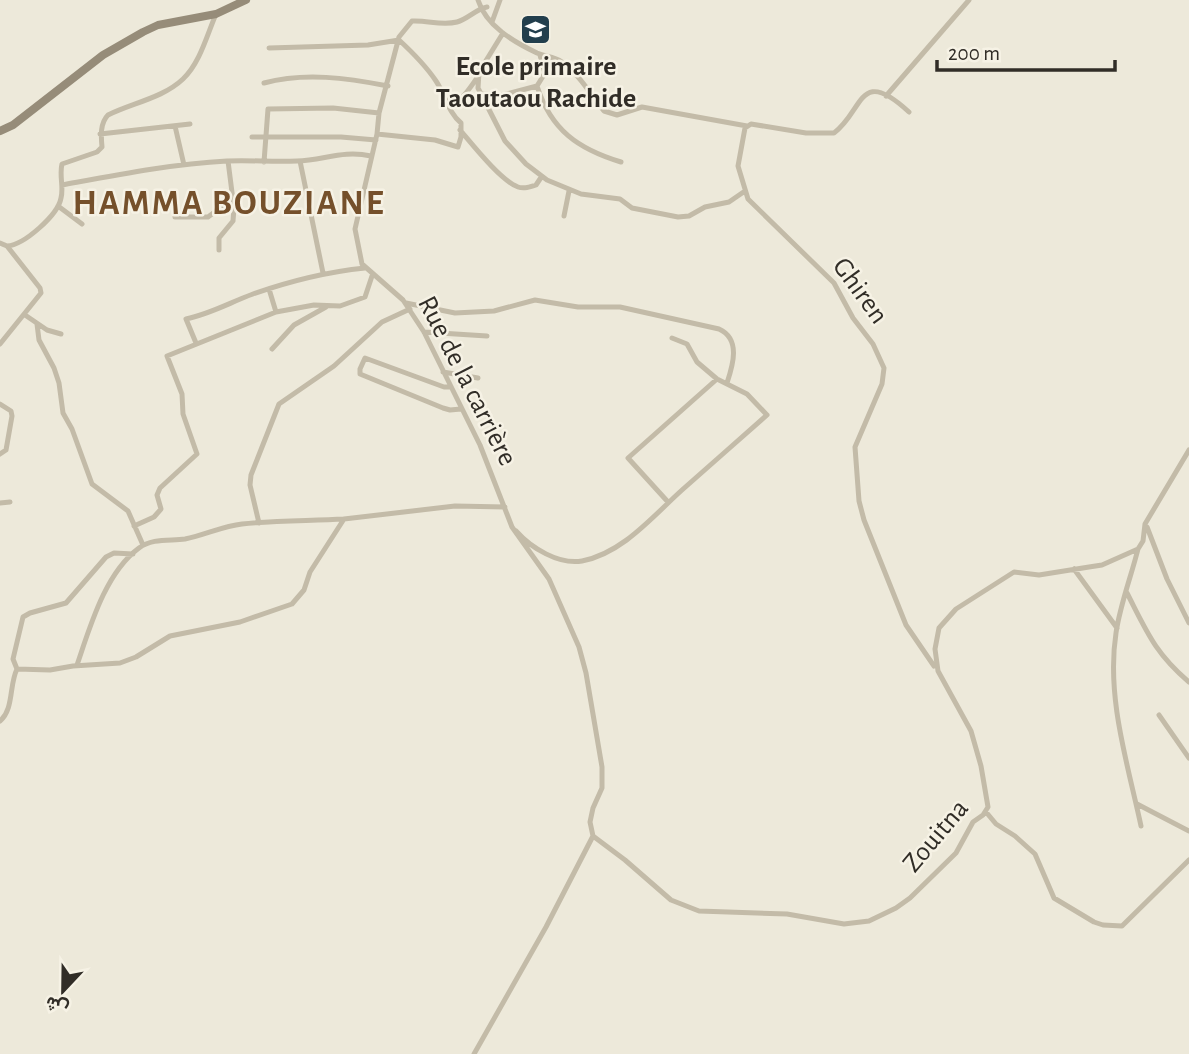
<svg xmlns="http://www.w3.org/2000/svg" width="1189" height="1054" viewBox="0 0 1189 1054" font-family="'Alegreya Sans',Vazirmatn,sans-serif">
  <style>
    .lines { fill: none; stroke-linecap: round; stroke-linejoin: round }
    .minor { stroke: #c3bba8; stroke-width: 5 }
    .secondary { stroke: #968c79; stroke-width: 8 }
    .labels { text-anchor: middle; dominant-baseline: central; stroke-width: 5; stroke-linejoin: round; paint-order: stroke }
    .poi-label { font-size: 28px; font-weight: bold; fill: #312d27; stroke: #f6f2e5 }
    .street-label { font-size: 28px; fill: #312d27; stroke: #f6f2e5 }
    .district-label { font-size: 35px; font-weight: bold; letter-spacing: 2px; fill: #75502b; stroke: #f6f2e5 }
  </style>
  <rect width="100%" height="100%" fill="#ede9da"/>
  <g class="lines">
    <path class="minor" d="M478 0C486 26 514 42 537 53 546 57 553 56 562 62 579 74 591 95 604 111L617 115 642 107 747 126
      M487 7C476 9 468 19 457 22 441 26 428 20 412 21L399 37 379 113 377 134 355 229 362 264 403 300 424 332 480 445 512 527 549 579 579 647 586 673 602 767V788L593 808 590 822 593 836
      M492 22 500 0
      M503 33 479 72 478 88 505 141 526 164 547 180 581 194 620 199 632 208 678 217 689 216 705 207 729 202 745 191
      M269 48 368 45 399 40C412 52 426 66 436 81 446 96 448 112 461 123V137L458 147 435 140 377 134
      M540 55 545 73 537 86C551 130 578 149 621 162
      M264 83C305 72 347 78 388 86
      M481 94 503 95 537 86
      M886 96 969 0
      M448 105C462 102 469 89 477 78
      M909 112C858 65 864 111 834 133H806L751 124 745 128 738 166 748 199 834 283 853 318 873 344 884 368 882 384 855 447 859 501 864 520 906 625 934 666
      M175 126 184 165
      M460 130C472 144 501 181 518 187 524 189 530 187 536 185L542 176
      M100 134 190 124
      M252 137H341L376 140
      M300 161 323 273
      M264 162 268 109 333 108 379 113
      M62 185C116 175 171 164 227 161 250 160 273 162 297 161 324 160 343 150 371 156
      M58 206 82 224
      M564 216 569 191
      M175 217H208L220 208H234
      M0 243 7 246 40 288 41 293 0 344
      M7 246C24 245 58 215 61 198 64 187 59 175 62 164L97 152 102 147C101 136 100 123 108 115 132 103 163 98 183 79 200 63 207 35 216 14
      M219 250V238L233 221 234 208 228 161
      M269 289 276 312 314 305 340 306 365 297 372 276
      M406 303 455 313 494 311 535 300 578 307H620L719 329C741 339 733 365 727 383
      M25 315 47 330 61 334
      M37 324 39 340 54 368 59 383 63 413 72 429 92 484 128 511 143 545
      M424 332 487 336
      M196 343 186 319C210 314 231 302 253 294 290 281 326 272 365 268
      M272 349 294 325 326 307
      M443 372 478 378
      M450 387H444L365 358 360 369V374L443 408 450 410 461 409
      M0 404 11 411 12 416 6 450 0 454
      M668 502 628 458 717 379
      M0 503 10 502
      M259 523 250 485 251 475 279 404 334 366 382 322 410 309
      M134 526 154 517 161 509 157 495 160 488 197 454 183 414 182 394 167 356 276 312
      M1147 527 1167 579 1189 623
      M516 531C531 548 559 565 582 561 623 553 653 516 682 490 710 465 739 440 767 415L747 394 717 379 697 362 687 344 672 338
      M1138 549C1131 577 1120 605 1116 633 1106 697 1128 765 1141 826
      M1074 569 1117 628
      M1127 593C1147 632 1155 653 1189 682
      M77 665C90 627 105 573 139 548 152 538 170 541 185 539 205 535 223 526 242 524 276 520 311 521 344 519
      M17 669 13 659 23 617 30 613 66 603 106 557 114 553 133 554
      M1159 715 1189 758
      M0 721C14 709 9 685 17 669L50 670 73 666 120 663 136 657 170 636 240 622 292 604 304 590 310 572 344 519 455 506 505 507
      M1137 804 1189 831
      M986 812 996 824 1015 836 1035 854 1054 898 1094 922 1103 925 1122 926 1189 860
      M593 836 625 860 671 900 699 911 787 914 844 924 869 921 896 908 910 898 956 853 973 822 983 815 988 807 981 766 971 731 938 671 935 649 939 628 956 609 1014 572 1039 575 1089 567 1102 565 1138 549 1143 541 1145 524 1189 450
      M474 1054 546 927 593 836"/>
    <path class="secondary" d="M0 131 13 125 103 55 143 32 158 25 216 14 246 0"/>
  </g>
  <defs>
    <symbol id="school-square" viewBox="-11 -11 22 22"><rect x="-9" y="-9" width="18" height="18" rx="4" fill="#223e4c" stroke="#f6f2e5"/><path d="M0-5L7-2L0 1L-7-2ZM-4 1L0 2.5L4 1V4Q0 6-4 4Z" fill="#fff"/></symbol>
  </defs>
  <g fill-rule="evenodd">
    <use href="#school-square" x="518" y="12" width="35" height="35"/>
  </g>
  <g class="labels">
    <g class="poi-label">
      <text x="536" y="67">Ecole primaire<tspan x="536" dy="32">Taoutaou Rachide</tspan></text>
    </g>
    <g class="street-label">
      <text transform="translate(860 291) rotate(54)">Ghiren</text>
      <text transform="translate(467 381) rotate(63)">Rue de la carrière</text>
      <text transform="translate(936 836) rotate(-50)">Zouitna</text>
    </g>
    <g class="district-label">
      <text x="229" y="203">HAMMA BOUZIANE</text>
    </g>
  </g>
  <g transform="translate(63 991) rotate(202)" stroke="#f6f2e5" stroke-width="5" paint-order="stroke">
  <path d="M0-5L12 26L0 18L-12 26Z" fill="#312d27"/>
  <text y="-10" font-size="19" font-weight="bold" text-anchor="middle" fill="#312d27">ش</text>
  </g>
  <path d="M937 60v10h178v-10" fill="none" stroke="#312d27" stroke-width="3.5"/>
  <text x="948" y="60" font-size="21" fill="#312d27" stroke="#f6f2e5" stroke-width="5" paint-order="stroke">200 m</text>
</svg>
